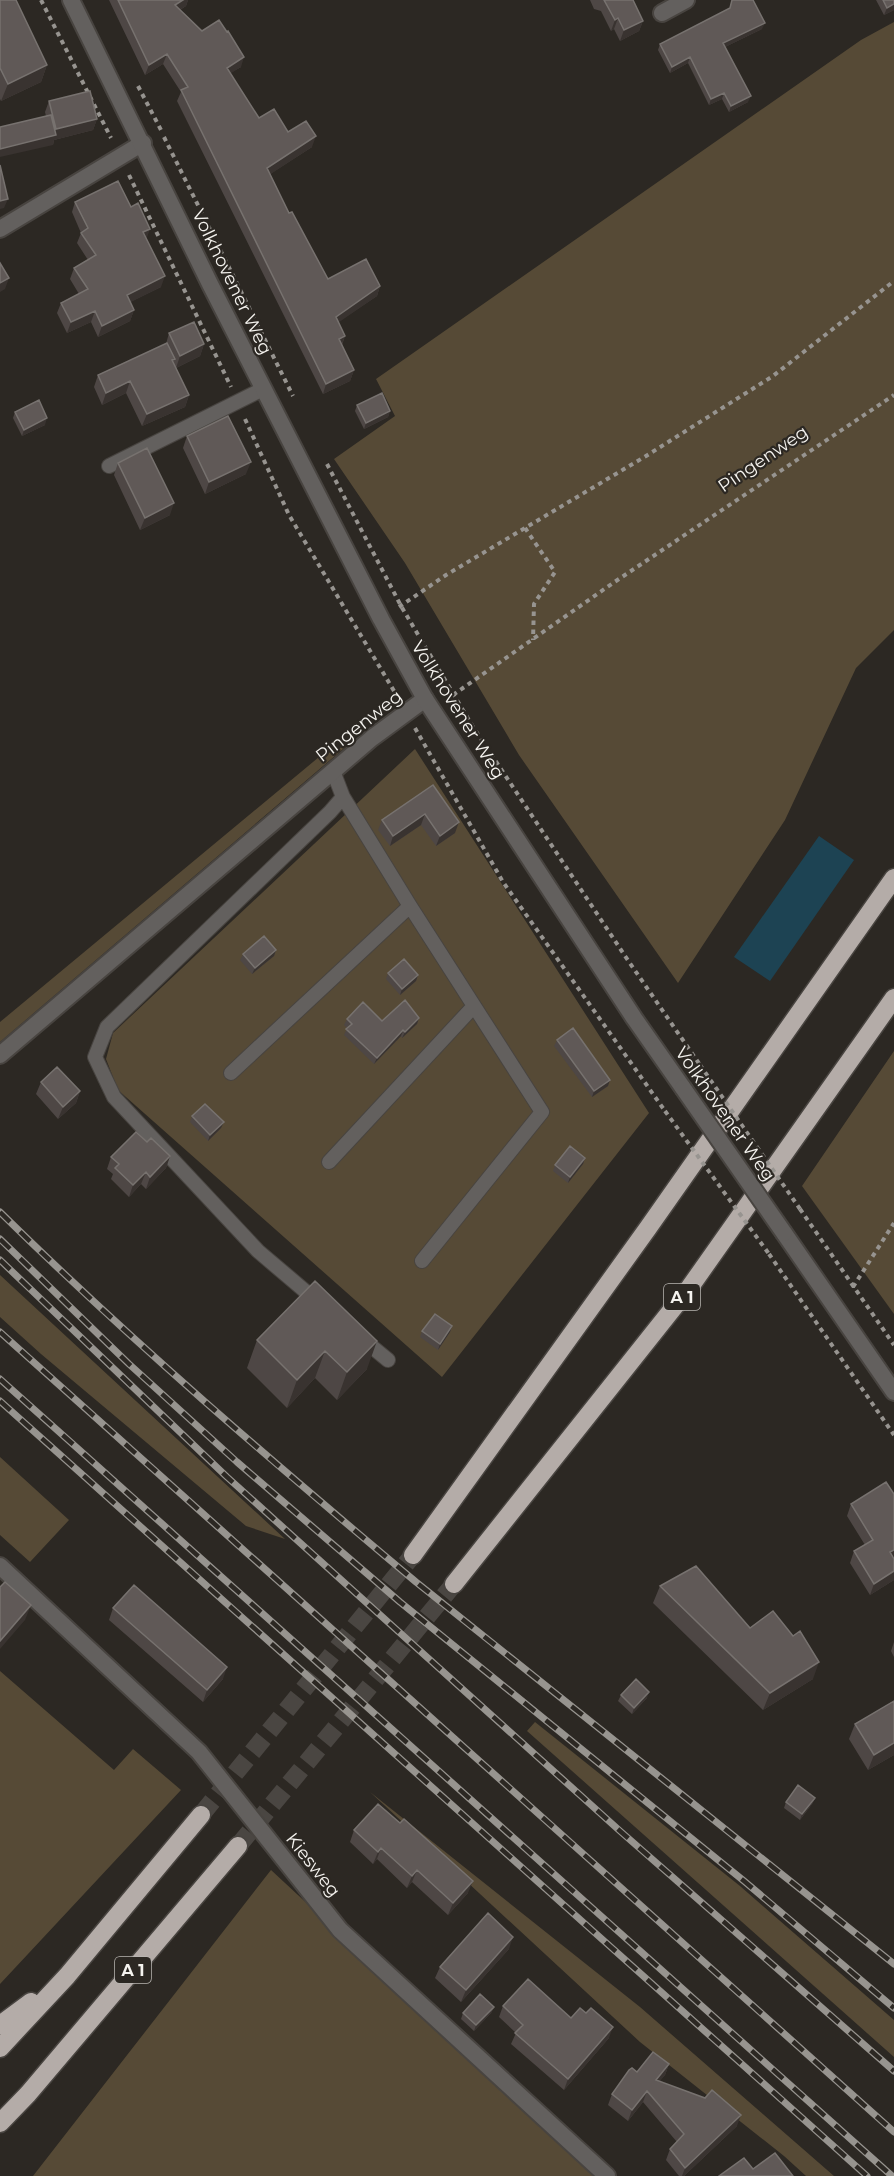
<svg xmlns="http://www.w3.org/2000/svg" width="894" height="2176" viewBox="0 0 894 2176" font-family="Montserrat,sans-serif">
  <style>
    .green { fill: #564a36 }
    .water { fill: #1d4353 }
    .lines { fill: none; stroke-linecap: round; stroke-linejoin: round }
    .motorway-tunnel { stroke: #4a4642; stroke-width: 18; stroke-dasharray: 18 9; stroke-linecap: butt }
    .service-casing { stroke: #484440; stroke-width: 16 }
    .minor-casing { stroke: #484440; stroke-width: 20 }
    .tertiary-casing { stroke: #484440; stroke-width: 20 }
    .motorway-casing { stroke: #484440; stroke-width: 21 }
    .path { stroke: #979490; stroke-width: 4; stroke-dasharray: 4.5 4.5; stroke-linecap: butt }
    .service { stroke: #63605e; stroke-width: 14 }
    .minor { stroke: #63605e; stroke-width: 16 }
    .tertiary { stroke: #63605e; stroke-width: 16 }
    .motorway { stroke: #b4aca8; stroke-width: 18 }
    .rail-casing { stroke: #97948f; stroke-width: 7 }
    .rail { stroke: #2c2823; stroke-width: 4.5; stroke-dasharray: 14; stroke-linecap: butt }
    .tertiary-bridge-casing { stroke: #484440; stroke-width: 20; stroke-linecap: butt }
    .path-bridge { stroke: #979490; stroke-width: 4; stroke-dasharray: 4.5 4.5; stroke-linecap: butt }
    .tertiary-bridge { stroke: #63605e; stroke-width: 16 }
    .wall { fill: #4e4745 }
    .shaded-wall { fill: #393330 }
    .building { fill: #605957; stroke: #77726f; stroke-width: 1.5 }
    .labels { text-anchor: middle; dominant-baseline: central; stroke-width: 4.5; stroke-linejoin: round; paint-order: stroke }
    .shield { fill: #2c2823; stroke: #b9b6b2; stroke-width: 1.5 }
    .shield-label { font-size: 16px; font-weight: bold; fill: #f5f3ef }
    .street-label { font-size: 18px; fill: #f5f3ef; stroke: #2c2823 }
  </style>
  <rect width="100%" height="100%" fill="#2c2823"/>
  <path class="green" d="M894 22V630L856 668 785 820 678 983 519 755 405 563 334 459 395 416 376 379 861 40Z
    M349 744 0 1042V1022L319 757Z
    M415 749 649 1113 442 1377 118 1090 106 1059 113 1033Z
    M894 1051V1314L802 1186Z
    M0 1275 285 1539 246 1526 41 1354 0 1317Z
    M0 1457 69 1520 30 1562 0 1535Z
    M0 1671 114 1770 133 1749 181 1790 0 1984Z
    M535 1722 740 1886 894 2020V2057L527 1731Z
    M370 1792 640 2007 834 2176H806L784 2156 640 2042Z
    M271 1870 601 2176H33Z"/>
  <path class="water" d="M819 836 854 860 770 981 734 957Z"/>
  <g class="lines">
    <path class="motorway-tunnel" d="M201 1815 413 1555
      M238 1846 454 1584"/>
    <defs>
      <path id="service" d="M109 466 263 389
        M343 797 410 906 542 1112 422 1261
        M231 1073 410 906
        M329 1162 474 1006
        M318 1302 258 1251 114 1097 95 1057 107 1027 330 812 343 797 333 771
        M360 1337 388 1360"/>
      <path id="minor" d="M662 13 686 0
        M0 229 143 143
        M0 1055 372 738 425 699
        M0 1566 199 1752 340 1930 607 2176"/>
      <path id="tertiary" d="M71 0 210 284 381 619 425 699 634 1018 683 1088
        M784 1233 894 1392"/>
      <path id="motorway" d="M413 1555 648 1228 894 878
        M454 1584 690 1287 894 998
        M0 2025 31 2002
        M0 2048 67 1976 201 1815
        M0 2123 28 2094 238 1846"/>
    </defs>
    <use href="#service" class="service-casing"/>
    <use href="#minor" class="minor-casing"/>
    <use href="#tertiary" class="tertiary-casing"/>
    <use href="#motorway" class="motorway-casing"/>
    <path class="path" d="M41 0 111 138
      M138 86 161 130
      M164 137 293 396
      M129 175 231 387
      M245 419 289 515 397 696
      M327 464 401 606 473 727 625 956 700 1065
      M525 528 555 572 534 604 533 640
      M399 607 446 575 646 456 773 376 894 281
      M453 695 613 583 894 395
      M415 728 503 882 665 1111
      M800 1209 894 1345
      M769 1254 894 1435
      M853 1287 894 1223"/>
    <use href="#service" class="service"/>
    <use href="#minor" class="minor"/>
    <use href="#tertiary" class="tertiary"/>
    <use href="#motorway" class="motorway"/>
    <defs>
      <path id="rail" d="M0 1212C132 1342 274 1463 416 1582L894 1964
        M0 1239 129 1364 237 1462 400 1602 744 1881 894 2008
        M0 1260 227 1477 620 1831 894 2071
        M0 1332 894 2132
        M0 1379 892 2176
        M0 1401 867 2176"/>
    </defs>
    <use href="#rail" class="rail-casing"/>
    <use href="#rail" class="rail"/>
    <defs>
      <path id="tertiary-bridge" d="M683 1088 784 1233"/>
    </defs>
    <use href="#tertiary-bridge" class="tertiary-bridge-casing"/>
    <path class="path-bridge" d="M700 1065 800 1209
      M665 1111 769 1254"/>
    <use href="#tertiary-bridge" class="tertiary-bridge"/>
  </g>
  <path class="wall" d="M0 0 47 65 41 82 1 101 0 99Z
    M109 0H188L186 6 180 10 241 67 230 73 259 118 288 132 312 147 270 174 289 213 328 279 380 286 377 296 338 322 345 336 342 345 354 370 350 381 323 394 177 101 181 92 163 64 145 75Z
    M590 0H633L643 21 639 31 620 41 614 29 611 31 601 11 594 9Z
    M876 0H894V10L884 15Z
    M762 29 725 47 748 102 729 112 722 99 709 105 688 63 670 73 658 50 660 44Z
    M49 101 97 119 93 130 54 140 53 145 45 112Z
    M75 202 146 239 161 287 130 302 134 310 130 321 98 337 91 322 67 333 57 313 61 303 79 294 70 279 74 268 88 260 77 243 81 233 72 212Z
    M169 333 204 344 200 356 176 368 189 395 185 407 142 426 126 393 102 405 94 387 98 375 166 344Z
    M357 405 390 411 388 417 364 429 355 411Z
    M15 412 45 425 22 436 13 418Z
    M187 436 246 474 205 494 183 448Z
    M118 463 170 515 140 530 114 475Z
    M433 785 455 833 436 846 421 825 390 846 378 830 382 820Z
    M276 950 274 956 252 974 240 960 243 954Z
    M388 973 418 975 416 981 400 995 386 979Z
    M419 1018 417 1024 402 1038 401 1036 374 1064 344 1035 347 1028 344 1025 347 1019 382 1021Z
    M557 1040 608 1086 592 1097 554 1046Z
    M41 1082 80 1091 76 1103 58 1119 36 1094Z
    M192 1116 221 1128 208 1141 190 1122Z
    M147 1142 170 1156 166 1168 146 1189 141 1184 129 1197 111 1179 113 1174 107 1169 111 1157Z
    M585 1158 583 1164 568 1183 553 1171 555 1165Z
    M315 1281 367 1369 337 1400 315 1378 287 1408 247 1368 257 1340Z
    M452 1326 450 1332 438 1350 420 1337 422 1331Z
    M894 1494V1580L870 1595 850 1563 854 1551 865 1545 847 1516 851 1504Z
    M660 1586 750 1628 813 1679 763 1710 653 1603Z
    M113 1608 223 1679 203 1702 109 1620Z
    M894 1642V1657L891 1651Z
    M621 1695 647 1698 632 1714 618 1701Z
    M894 1701V1755L868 1770 849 1739 855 1724Z
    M815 1798 812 1804 800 1820 784 1808 786 1802Z
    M354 1830 468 1893 448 1915 412 1882 407 1888 377 1859 373 1864 350 1842Z
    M509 1949 461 2002 435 1978 440 1967Z
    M503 2006 571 2018 586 2013 609 2038 564 2090 511 2044 516 2033 499 2017Z
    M494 2007 491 2013 474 2031 461 2019 463 2013Z
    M669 2064 665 2075 659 2081 737 2126 684 2176H679L666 2160 670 2149 677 2142 643 2102 628 2121 608 2105 612 2094 637 2072Z"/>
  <path class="shaded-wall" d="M183 0H188L186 6 171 15 175 5Z
    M894 4V10L884 15 887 8Z
    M618 18 614 29 611 31 615 20Z
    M643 21 639 31 620 41 624 30Z
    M765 23 762 29 721 49 723 43Z
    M167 54 163 64 145 75 149 65Z
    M244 57 241 67 223 78 227 68Z
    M690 57 688 63 670 73 672 67Z
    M47 65 41 82 1 101 8 84Z
    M724 93 722 99 709 105 711 99Z
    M751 96 748 102 729 112 731 106Z
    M97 119 93 130 54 140 53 145 0 157V149L53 136 56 129Z
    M316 136 312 147 263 179 267 168Z
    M8 199 4 208 0 209V201Z
    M150 229 146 240 143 232Z
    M165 276 161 287 123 306 127 295Z
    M9 278 5 289 0 292V283Z
    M380 286 377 296 332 327 336 317Z
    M134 310 130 321 98 337 102 326Z
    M95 311 91 322 67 333 71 322Z
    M345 336 341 346 339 339Z
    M204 344 200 356 176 368 180 356Z
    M354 370 350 381 323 394 326 384Z
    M130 381 126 393 102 405 106 393Z
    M189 395 185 407 142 426 147 414Z
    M390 411 388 417 364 429 366 423Z
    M47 418 45 425 22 436 24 430Z
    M251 462 246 474 205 494 209 482Z
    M174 503 170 515 140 530 145 518Z
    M425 814 421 825 390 846 393 836Z
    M459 822 455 833 436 846 440 836Z
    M276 950 274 956 252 974 255 968Z
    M418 975 416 981 400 995 402 989Z
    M419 1018 417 1024 402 1038 405 1032Z
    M403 1030 401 1036 374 1064 377 1058Z
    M610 1080 608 1086 592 1097 594 1091Z
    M80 1091 76 1103 58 1119 63 1107Z
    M224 1122 221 1128 208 1141 210 1135Z
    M170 1156 166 1168 146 1189 150 1177Z
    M585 1158 583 1164 568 1183 570 1177Z
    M146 1172 141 1184 129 1197 133 1185Z
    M452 1326 450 1332 438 1350 440 1344Z
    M377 1341 367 1369 337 1400 347 1372Z
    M325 1351 315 1378 287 1408 297 1380Z
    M894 1550V1559L890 1552Z
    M894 1571V1580L870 1595 874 1584Z
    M31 1605 25 1620 0 1649V1641Z
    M819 1662 813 1679 763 1710 770 1693Z
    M227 1667 223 1679 203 1702 207 1690Z
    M649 1692 647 1698 632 1714 634 1708Z
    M894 1743V1755L868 1770 874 1755Z
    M815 1798 812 1804 800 1820 802 1814Z
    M381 1848 377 1859 373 1864 378 1852Z
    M417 1870 412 1882 407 1888 412 1876Z
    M473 1881 468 1893 448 1915 453 1903Z
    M513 1937 509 1949 461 2002 466 1990Z
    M494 2007 491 2013 474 2031 476 2025Z
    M613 2027 609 2038 564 2090 568 2079Z
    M669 2064 665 2075 652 2091 656 2080Z
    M647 2091 643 2102 628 2121 632 2110Z
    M741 2115 737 2126 684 2176H682L685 2168Z"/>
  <path class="building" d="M0 0H16L47 65 8 84 0 68Z
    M118 0H183L175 5 202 31 219 20 227 32 228 31 244 57 227 68 259 118 274 109 288 132 306 121 316 136 267 168 289 213 292 212 328 279 366 259 380 286 336 317 345 336 339 339 354 370 326 384 181 90 188 87 167 54 149 65Z
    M604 0H633L643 21 624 30 618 18 615 20Z
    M732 0H753L765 23 723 43 751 96 731 106 724 93 711 99 690 57 672 67 660 44 730 8Z
    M883 0H894V4L887 8Z
    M90 91 97 119 56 129 49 101Z
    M51 115 56 135 0 149V127Z
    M0 165 8 199 0 201Z
    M118 181 131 207 138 203 150 229 143 232 165 276 127 295 134 310 102 326 95 311 71 322 61 303 88 289 74 268 96 255 81 233 88 228 75 202Z
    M0 263 9 278 0 283Z
    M194 322 204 344 180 356 169 333Z
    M167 343 175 359 172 360 189 395 147 414 130 381 106 393 98 375Z
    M382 393 390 411 366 423 357 405Z
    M39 400 47 418 24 430 15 412Z
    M228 416 251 462 209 482 187 436Z
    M147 448 174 503 145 518 118 463Z
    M433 785 459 822 440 836 425 814 393 836 382 820Z
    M264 936 276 950 255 968 243 954Z
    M404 959 418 975 402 989 388 973Z
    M405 1000 419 1018 405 1032 403 1030 377 1058 346 1029 352 1024 347 1019 363 1002 382 1021Z
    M573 1028 610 1080 594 1091 557 1040Z
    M57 1067 80 1091 63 1107 41 1082Z
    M205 1104 224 1122 210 1135 192 1116Z
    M136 1132 147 1142 151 1138 170 1156 150 1177 146 1172 133 1185 115 1168 119 1164 111 1157Z
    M570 1146 585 1158 570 1177 555 1165Z
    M315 1281 377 1341 347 1372 325 1351 297 1380 257 1340Z
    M435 1314 452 1326 440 1344 422 1331Z
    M886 1482 894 1494V1550L890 1552 894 1559V1571L874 1584 854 1551 873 1540 851 1504Z
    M696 1566 750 1628 773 1611 793 1636 800 1631 819 1662 770 1693 660 1586Z
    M5 1582 31 1605 0 1641V1587Z
    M134 1585 227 1667 207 1690 113 1608Z
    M636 1679 649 1692 634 1708 621 1695Z
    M894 1701V1743L874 1755 855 1724Z
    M798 1785 815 1798 802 1814 786 1802Z
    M378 1804 400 1823 404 1819 473 1881 453 1903 417 1870 412 1876 381 1848 378 1852 354 1830Z
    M488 1913 513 1937 466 1990 440 1967Z
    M528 1979 571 2018 580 2008 586 2013 591 2008 613 2027 568 2079 515 2033 523 2025 503 2006Z
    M480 1994 494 2007 476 2025 463 2013Z
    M653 2052 669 2064 656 2080 705 2098 712 2090 741 2115 685 2168 670 2149 684 2134 647 2091 632 2110 612 2094 629 2070 632 2068 637 2072Z
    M775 2153 793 2176H719L744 2158 753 2169Z"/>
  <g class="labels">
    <g class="shield">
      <rect x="664" y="1284" width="36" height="26" rx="4.5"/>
      <rect x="115" y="1957" width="36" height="26" rx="4.5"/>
    </g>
    <g class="shield-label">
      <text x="682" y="1297">A 1</text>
      <text x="133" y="1970">A 1</text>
    </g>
    <g class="street-label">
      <text transform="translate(232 282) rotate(64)">Volkhovener Weg</text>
      <text transform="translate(763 459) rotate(-34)">Pingenweg</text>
      <text transform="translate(458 710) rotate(58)">Volkhovener Weg</text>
      <text transform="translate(359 726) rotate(-38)">Pingenweg</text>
      <text transform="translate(725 1114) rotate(55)">Volkhovener Weg</text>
      <text transform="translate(313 1865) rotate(52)">Kiesweg</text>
    </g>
  </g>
</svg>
